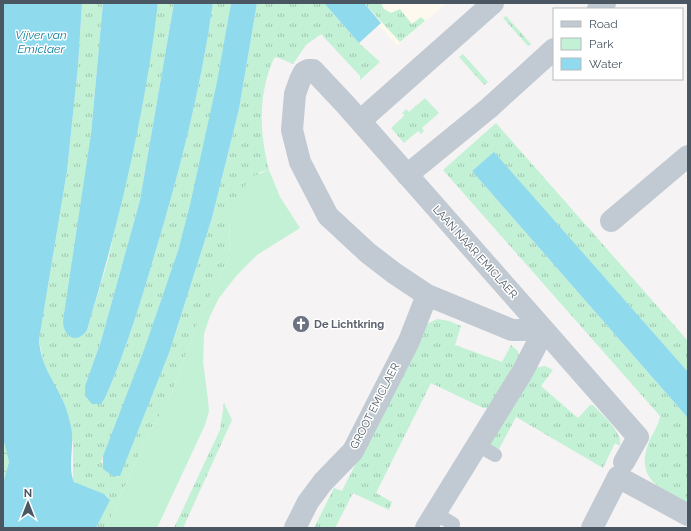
<svg xmlns="http://www.w3.org/2000/svg" width="691" height="531" viewBox="0 0 691 531" font-family="Raleway,sans-serif">
  <style>
    .commercial { fill: #fdf9ef }
    .grass { fill: url(#grass-tufts) }
    .forest { fill: url(#forest-crowns) }
    .park { fill: #c3f1d5 }
    .water { fill: #90daee }
    .lines { fill: none; stroke-linecap: round; stroke-linejoin: round }
    .service { stroke: #c1cad2; stroke-width: 14 }
    .minor { stroke: #c1cad2; stroke-width: 22 }
    .labels { text-anchor: middle; dominant-baseline: central; stroke-width: 3; stroke-linejoin: round; paint-order: stroke }
    .street-label { font-size: 11px; fill: #4a5661; stroke: #fff }
    .worship-label { font-size: 11px; font-weight: bold; fill: #5b616d; stroke: #fff; text-anchor: start }
    .water-label { font-size: 12px; font-style: italic; fill: #0c7c9b; stroke: #fff }
  </style>
  <defs>
    <pattern id="grass-tufts" width="24" height="20" patternUnits="userSpaceOnUse"><rect width="24" height="20" fill="#c3f1d5"/><path d="M3 7l-1-3M5 7V3M7 7l1-3M15 17l-1-3M17 17v-4M19 17l1-3" fill="none" stroke="#a0c6b0"/></pattern>
    <pattern id="forest-crowns" width="20" height="18" patternUnits="userSpaceOnUse"><rect width="20" height="18" fill="#c3f1d5"/><path d="M2 6a3 3 0 1 1 6 0M12 15a3 3 0 1 1 6 0" fill="none" stroke="#a0c6b0"/></pattern>
  </defs>
  <rect width="100%" height="100%" fill="#f5f3f3"/>
  <path class="commercial" d="M358 3H447L397 46Z"/>
  <path class="grass" d="M82 3H103L91 134 68 335 75 338 87 330 108 260 140 116 158 3H174L140 200 101 341 85 386V396L88 400 106 396C126 350 141 302 155 253 180 171 201 88 213 3H231C217 86 203 171 178 251 156 321 130 389 103 456L101 462 117 477 120 475 169 353 212 218 239 109 257 3H324L359 43 380 62 360 80V76L321 34 306 45 293 64 277 57 274 58C258 94 259 133 269 170L260 172 229 214 230 256 201 313 170 397 147 437 106 528H96L109 500 107 496 78 485 73 480V444L64 403 44 366 39 340 67 171 78 66Z
    M364 3H381L384 9 391 13 400 9 412 24 421 17 425 21 400 42Z
    M506 16 531 44 528 46 503 18Z
    M463 54 488 82 484 85 459 57Z
    M425 98 439 113 422 128 424 131 421 134 418 131 404 143 391 128 405 115 402 113 406 109 409 112Z
    M496 123 688 341V372L494 153 472 171 688 418V506C661 489 634 479 649 442 652 434 659 425 660 416L443 170Z
    M437 319 449 321 461 326 455 345 502 362 511 345 518 351 520 362 490 408H483L431 383 376 493 392 502 389 510 353 493 335 528H314L334 488 342 491 422 331 427 324Z
    M545 366 553 370 541 386 578 418 590 405H593C602 415 623 432 620 446L615 443 603 468 516 417 499 449 487 446 535 368Z
    M224 403 232 420 183 528H174L220 430Z"/>
  <path class="forest" d="M3 438 9 462 3 483Z"/>
  <path class="park" d="M269 170 280 197 300 228 257 255 237 275 219 298 210 316 204 334 203 361 208 400 209 411 205 425 157 528H106L147 437 170 397 201 313 230 256 229 214 233 200 253 176Z"/>
  <path class="water" d="M3 3H82L78 66 67 171 39 340C41 367 54 380 64 403 67 410 69 419 71 427 75 445 67 466 74 482L104 494 110 500 96 528H3V483L9 462 3 438Z
    M103 3H158C145 114 119 223 87 330 77 345 63 337 63 321L91 134Z
    M174 3H213C201 88 180 171 155 253 141 302 126 350 106 396L101 404H92L85 396V386L101 341 140 200Z
    M231 3H257L239 109 212 218 169 353 120 476H113L103 469V456L145 347 178 251 190 205 217 82Z
    M324 3H364L381 23 359 43Z
    M494 152 688 372V418L472 171Z"/>
  <g class="lines">
    <path class="service" d="M478 445 495 455
      M435 513 453 524"/>
    <path class="minor" d="M598 9 605 3
      M308 70H313L345 104 544 330H512L427 295 394 273 368 253 328 216 300 162 292 130 295 94 300 80 304 72Z
      M360 121 493 3
      M407 175 489 108 554 49
      M611 221 688 156
      M295 528 308 502 323 482 353 451 409 341 427 295
      M426 528 523 371 544 330 638 437 624 462
      M592 528 618 477 688 515"/>
  </g>
  <defs>
    <symbol id="church-disc" viewBox="-11 -11 22 22"><circle r="9.5" fill="#6b7280" stroke="#fff"/><path d="M-1.2-6h2.4v3.5h3.3v2.4h-3.3V6h-2.4V-.1h-3.3v-2.4h3.3Z" fill="#fff"/></symbol>
  </defs>
  <g fill-rule="evenodd">
    <use href="#church-disc" x="291" y="314" width="20" height="20"/>
  </g>
  <g class="labels">
    <g class="street-label">
      <text transform="translate(475 252) rotate(48)">LAAN NAAR EMICLAER</text>
      <text transform="translate(375 406) rotate(-63)">GROOT EMICLAER</text>
    </g>
    <g class="worship-label">
      <text x="314" y="324">De Lichtkring</text>
    </g>
    <g class="water-label">
      <text x="41" y="35">Vijver van<tspan x="41" dy="14">Emiclaer</tspan></text>
    </g>
  </g>
  <rect width="691" height="531" fill="none" stroke="#4a5661" stroke-width="8"/>
  <rect x="553" y="8" width="130" height="72" fill="#ffffff" stroke="#b7bbc0"/>
  <rect x="561" y="21" width="20" height="6" fill="#c1cad2" stroke="#b7bbc0"/>
  <text x="589" y="28" font-size="12" fill="#4a5661">Road</text>
  <rect x="561" y="38" width="20" height="12" fill="#c3f1d5" stroke="#b7bbc0"/>
  <text x="589" y="48" font-size="12" fill="#4a5661">Park</text>
  <rect x="561" y="58" width="20" height="12" fill="#90daee" stroke="#b7bbc0"/>
  <text x="589" y="68" font-size="12" fill="#4a5661">Water</text>
  <g transform="translate(28 503)" stroke="#ffffff" stroke-width="3" paint-order="stroke">
  <path d="M0-3L7 15L0 10L-7 15Z" fill="#4a5661"/>
  <text y="-6" font-size="11" font-weight="bold" text-anchor="middle" fill="#4a5661">N</text>
  </g>
</svg>
